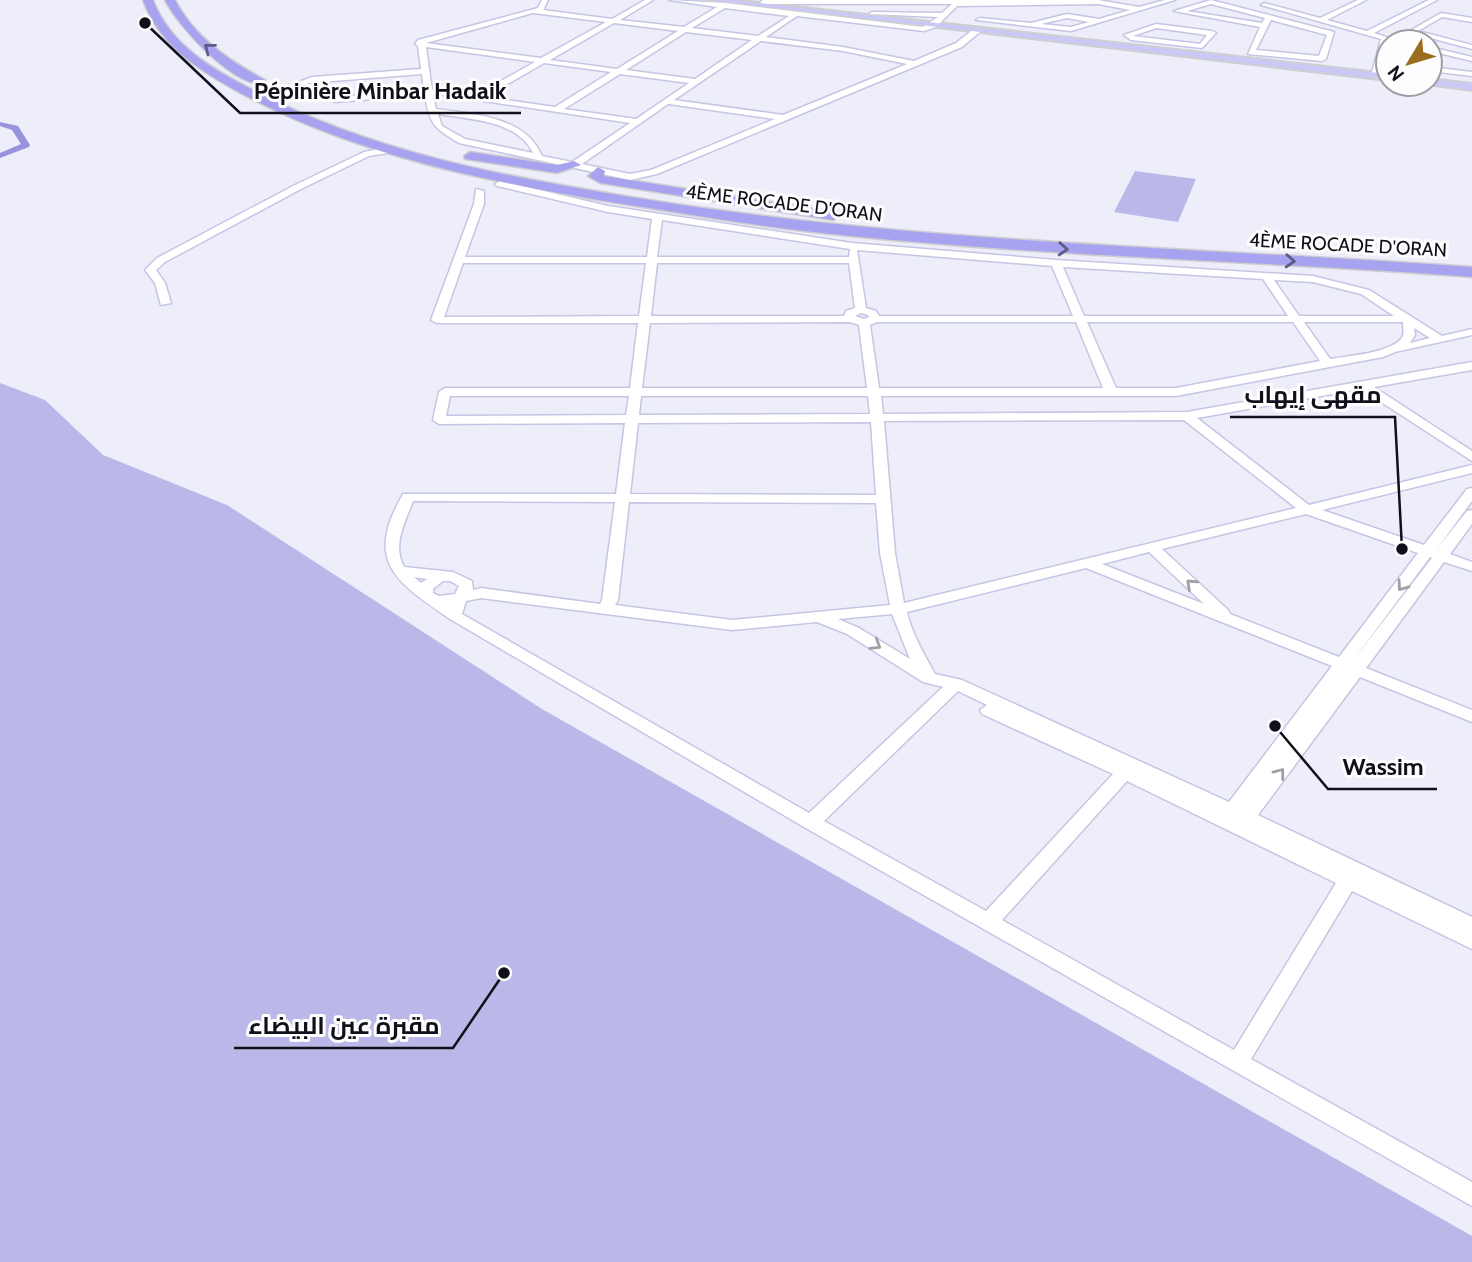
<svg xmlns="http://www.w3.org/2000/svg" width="1472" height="1262" viewBox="0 0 1472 1262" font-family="Cabin,Cairo,sans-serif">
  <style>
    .green { fill: #b9b8e8 }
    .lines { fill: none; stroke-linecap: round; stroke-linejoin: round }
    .canal { fill: #9793de; fill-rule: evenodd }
    .minor-casing { stroke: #c5c5e4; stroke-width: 3 }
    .major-casing { stroke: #cfcfd1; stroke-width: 4 }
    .highway-casing { stroke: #cfcfd1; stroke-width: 3 }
    .minor { fill: #fff; fill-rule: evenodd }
    .major { fill: #cac8f6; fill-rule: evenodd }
    .highway { fill: #a7a3f0; fill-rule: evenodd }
    .oneway { stroke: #5c5a86 }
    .oneway2 { stroke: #9f9fa4 }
    .labels { text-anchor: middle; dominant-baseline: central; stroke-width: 6; stroke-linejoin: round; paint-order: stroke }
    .far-street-label { font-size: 19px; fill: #10101b; stroke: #fdfdfd }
    .leader { fill: none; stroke: #10101b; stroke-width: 2.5 }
    .callout-dot { fill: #10101b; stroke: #fdfdfd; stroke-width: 2.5 }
    .callout-label { font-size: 24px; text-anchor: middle; font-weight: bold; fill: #10101b; stroke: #fdfdfd; stroke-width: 6; stroke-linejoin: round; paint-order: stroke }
  </style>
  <rect width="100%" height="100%" fill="#eeeefb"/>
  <path class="green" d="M1135 171 1196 179 1178 222 1114 212Z
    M0 383 45 400 103 455 227 505 542 709 1472 1236V1262H0Z"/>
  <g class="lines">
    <path class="canal" d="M0 122 18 126 30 145 29 147 0 158V153L21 144 12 130 0 126Z"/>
    <defs>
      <path id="minor" d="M542 0H548L543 10 612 19 645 0H653L620 20 684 27 717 7 669 0 725 3 923 27 938 17 869 14 872 12 942 13 952 4H763L760 2 763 0H1098L1139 7 1165 0H1175L1071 31 976 20 980 18 1031 23 1067 14 1099 19 1130 10 1098 4 957 6 936 27 924 31 797 16 766 37 843 47 914 61 956 43 975 28 982 30 962 47 657 174 630 180 459 143C433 127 430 125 425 95L335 102 296 83 312 77 421 69 418 46 415 44 418 40 538 8ZM725 8 789 16 758 36 692 28ZM533 13 606 22 541 58 426 43ZM1067 18 1089 22 1071 27 1041 24ZM614 23 678 31 617 69 550 60ZM686 32 752 40 695 79 626 70ZM761 41 843 51 907 64 783 115 674 100ZM426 47 535 62 476 95 432 90ZM544 63 611 72 555 107 485 97ZM422 74 424 91 336 97 307 83ZM620 74 689 83 636 119 564 109ZM438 94 630 123 572 162 542 156C525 116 473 114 436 109L433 95ZM668 104H669L775 119 651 170 630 174 582 164ZM438 114C468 119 518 120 533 153L465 139 442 126Z
        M1211 0 1334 32 1326 59 1322 61 1248 54 1260 27 1174 11ZM1211 4 1265 18 1262 23 1187 11ZM1271 20 1327 35 1319 56 1256 50Z
        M1358 0H1366L1327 20 1367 31 1429 0H1437L1374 33 1389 38 1379 76 1375 78 1371 76 1381 39 1261 5 1264 3 1320 18Z
        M1441 13 1472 18V22L1442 17 1418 31 1472 45V49L1408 32Z
        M1156 24 1212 31 1216 33 1202 48 1131 40 1124 35ZM1156 28 1207 35 1200 44 1133 36Z
        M1430 47 1472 57V61L1430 51Z
        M1430 67 1472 72V76L1430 71Z
        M385 148 388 149V153L369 156 299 190 165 262 156 270 165 283 171 303 161 305 155 283 145 270 157 258 293 186 364 152Z
        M500 181 608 206 852 243 1056 260 1313 276 1369 290 1442 336 1472 329V335L1395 352 1383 357 1176 396H881L883 414 1187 412 1472 362V370L1374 387 1472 451V461L1361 389 1197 418 1309 505 1472 465V473L1322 510 1424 545 1467 489 1472 488V501L1436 550 1467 511 1472 510V524L1450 554 1472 562V571L1444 562 1366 668 1472 710V722L1360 677 1258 815 1472 917V949L1352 891 1251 1059 1472 1182V1206L804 827 450 619C395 581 364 562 403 494H616L625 423 439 424 433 420 439 392 445 388H630L638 323H437L431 320 474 204 476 189 484 191V204L465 257H647L652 219 608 212 497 186 495 184ZM662 220 850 249 849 257H657ZM857 250 1052 266 1073 316H879L876 311 866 308ZM463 263H646L639 316 444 317ZM657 263H849L855 308 846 311 844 316H651ZM1063 267 1263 279 1288 316H1084ZM1274 280 1313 282 1361 294 1394 316H1299ZM861 313 868 315 869 317 864 319 855 316ZM850 322 859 325 867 388H642L650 323ZM877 322H1076L1103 388H879L870 325ZM1087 322H1293L1320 361 1176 388H1116ZM1304 322H1403C1403 328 1405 335 1401 339 1389 353 1348 356 1330 359ZM1414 328 1430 338 1410 343 1415 335ZM450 396H629L626 415 446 416ZM641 396H868L870 414 639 415ZM1184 420 1296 508 904 603 895 553 884 421ZM871 422 876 495 630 494 638 423ZM413 501 615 502 602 600 600 604 481 588 473 590 472 581 453 572 404 567C392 546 405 522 413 501ZM629 502 876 503 880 553 890 605 732 620 615 605 618 600ZM1306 514 1418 553 1339 657 1230 614 1228 610 1162 549ZM1149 552 1204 604 1102 564ZM1430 557 1432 558 1352 662ZM1086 568 1332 666 1229 802 962 680 935 674C924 654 912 634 907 612ZM414 577 427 579 421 583ZM443 581H450L459 586 455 594 439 596 433 593V589ZM481 598 732 630 817 622 847 634 923 682 943 687 809 813 462 614 466 601ZM892 614 910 659 859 628 838 619ZM958 691 987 705 980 710 982 714 1113 774 986 911 824 821ZM1127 781 1336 883 1234 1050 1002 920Z"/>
      <path id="major" d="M708 0H734L1388 74V80Z
        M1430 79 1472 84V90L1427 84H1430Z"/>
      <path id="highway" d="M143 0H153C170 45 212 69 253 90 371 152 501 176 631 197 910 243 1191 247 1472 267V277C1265 261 1058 257 851 236 775 229 699 216 623 204 495 183 364 158 248 97 205 74 160 48 143 0Z
        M165 0H175C195 38 228 60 265 80V84C234 88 178 26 165 0Z
        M470 152 557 165 574 161 581 165 557 173 465 159 464 156Z
        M598 167 605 171 604 176 833 212 840 216 833 220 600 183 588 176Z"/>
    </defs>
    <use href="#minor" class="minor-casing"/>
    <use href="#major" class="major-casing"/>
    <use href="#highway" class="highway-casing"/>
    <use href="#minor" class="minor"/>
    <use href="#major" class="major"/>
    <use href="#highway" class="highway"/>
  </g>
  <defs><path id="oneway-chevron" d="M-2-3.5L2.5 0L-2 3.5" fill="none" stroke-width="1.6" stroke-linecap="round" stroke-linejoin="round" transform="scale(1.75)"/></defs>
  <g class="oneway">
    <use href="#oneway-chevron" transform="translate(209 48) rotate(-142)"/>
    <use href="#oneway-chevron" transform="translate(1063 249) rotate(3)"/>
    <use href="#oneway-chevron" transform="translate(1290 261) rotate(3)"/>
  </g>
  <g class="oneway2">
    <use href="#oneway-chevron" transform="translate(1191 584) rotate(-137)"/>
    <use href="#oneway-chevron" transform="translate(1402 586) rotate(126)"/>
    <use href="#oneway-chevron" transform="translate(876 645) rotate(32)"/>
    <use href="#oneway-chevron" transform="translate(1280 773) rotate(-53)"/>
  </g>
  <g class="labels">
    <g class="far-street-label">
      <text transform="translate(784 203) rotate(7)">4ÈME ROCADE D'ORAN</text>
      <text transform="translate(1348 245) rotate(3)">4ÈME ROCADE D'ORAN</text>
    </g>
  </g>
  <path class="leader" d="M145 23L240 113H521M1402 549L1395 417H1230M1275 726L1328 789H1437M504 973L453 1048H234"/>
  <g class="callout-dot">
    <circle cx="145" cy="23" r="7"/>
    <circle cx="1402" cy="549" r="7"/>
    <circle cx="1275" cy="726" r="7"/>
    <circle cx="504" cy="973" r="7"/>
  </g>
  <g class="callout-label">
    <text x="380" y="99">Pépinière Minbar Hadaik</text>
    <text x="1313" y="403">مقهى إيهاب</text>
    <text x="1383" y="775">Wassim</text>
    <text x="344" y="1034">مقبرة عين البيضاء</text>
  </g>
  <g transform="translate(1409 63) rotate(232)"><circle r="33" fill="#fdfdfd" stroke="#9e9ea3" stroke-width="2"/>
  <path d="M0-5L12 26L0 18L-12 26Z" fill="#9b6d1e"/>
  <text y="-10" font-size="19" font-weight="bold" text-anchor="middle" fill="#10101b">N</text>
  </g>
</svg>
